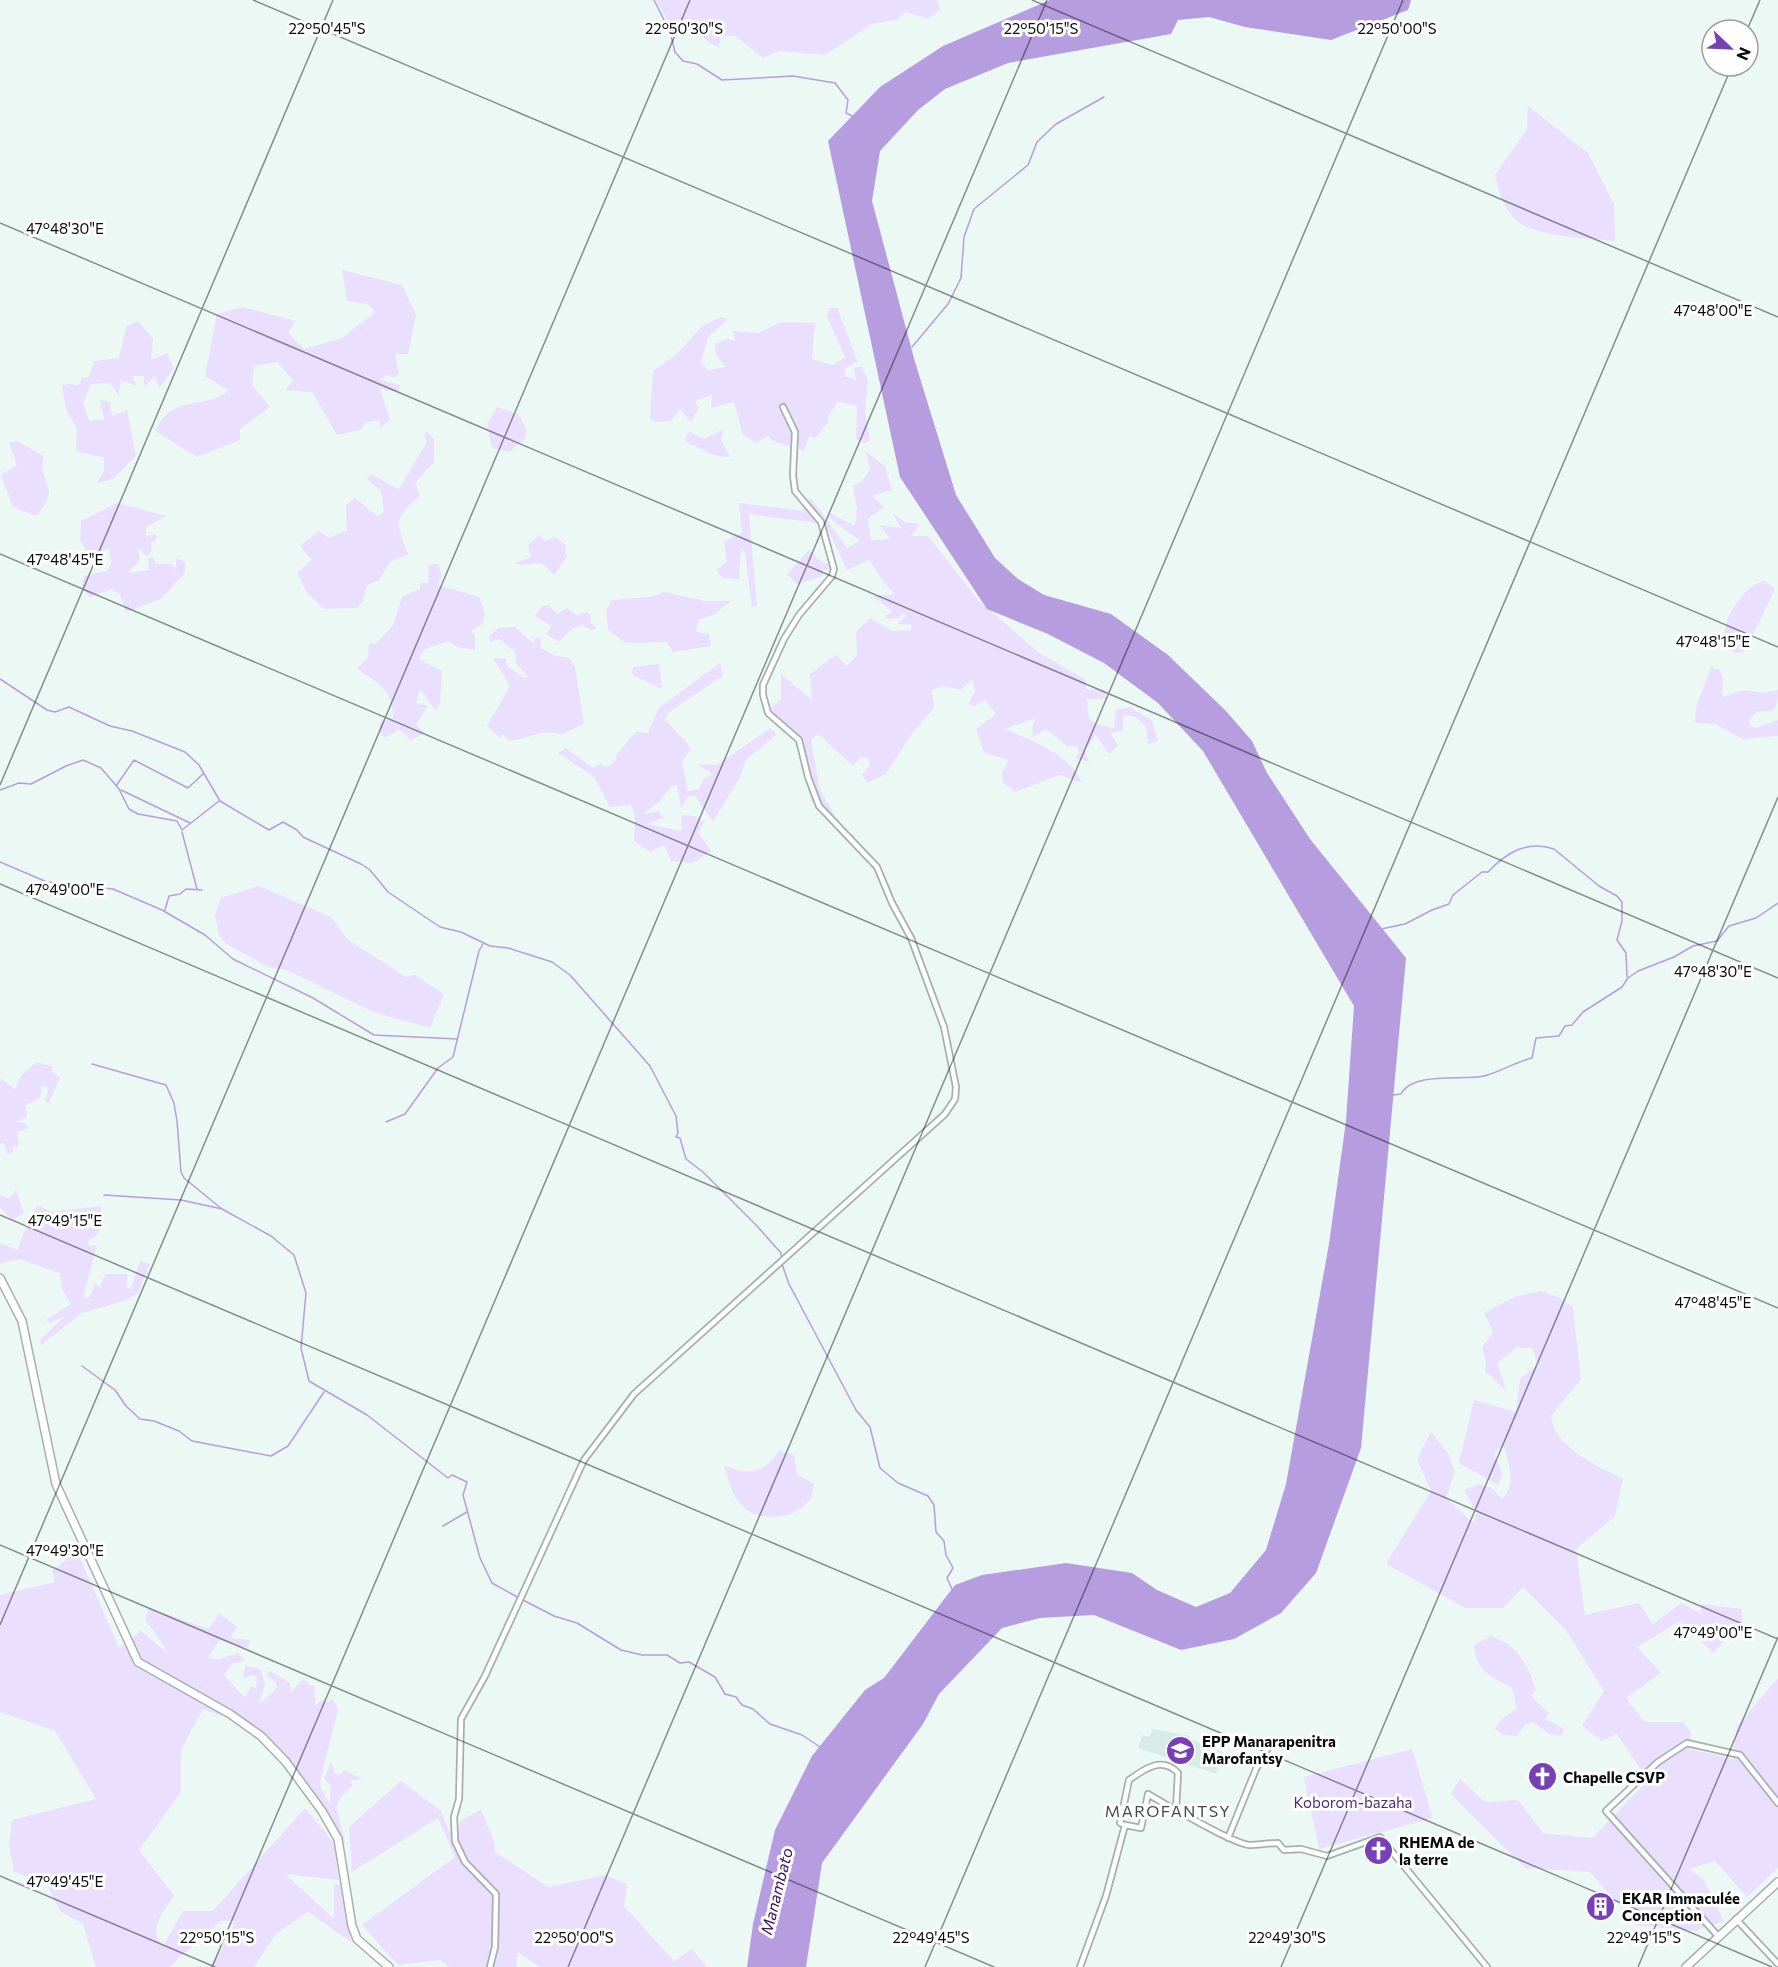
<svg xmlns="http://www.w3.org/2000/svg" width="1778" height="1967" viewBox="0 0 1778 1967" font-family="Commissioner,sans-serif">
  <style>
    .built { fill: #d8ebe6 }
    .green { fill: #eadfff }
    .water { fill: #b69ddf }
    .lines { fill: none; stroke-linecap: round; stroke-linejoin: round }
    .stream { stroke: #b69ddf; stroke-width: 1.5 }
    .minor-casing { stroke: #a6b1ae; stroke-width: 8 }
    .secondary-casing { stroke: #a6b1ae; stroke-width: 10 }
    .minor { stroke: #fff; stroke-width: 4.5 }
    .secondary { stroke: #fff; stroke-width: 7 }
    .ticks { fill: none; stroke: #090d0c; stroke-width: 1.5; stroke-opacity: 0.45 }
    .labels { text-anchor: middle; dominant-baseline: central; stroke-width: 6; stroke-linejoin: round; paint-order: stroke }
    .poi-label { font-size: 15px; font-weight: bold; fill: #090d0c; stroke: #fff; text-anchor: start }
    .park-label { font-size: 15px; fill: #4d2a77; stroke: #fff }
    .neighbourhood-label { font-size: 16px; letter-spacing: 1.5px; fill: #434c49; stroke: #fff }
    .water-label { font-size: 16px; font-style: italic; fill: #38105e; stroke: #fff }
    .ticks-label { font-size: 15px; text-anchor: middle; fill: #090d0c; stroke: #fff; stroke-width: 6; stroke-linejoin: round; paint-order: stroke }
  </style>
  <rect width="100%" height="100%" fill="#ecf8f4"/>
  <path class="built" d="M1153 1729 1189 1736V1739L1223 1752 1216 1774 1138 1748 1143 1735 1149 1737Z"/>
  <path class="green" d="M656 0H937L941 9 928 19 906 12 896 20 872 24 825 55 779 51 763 58 734 35 721 37 719 47 710 44 693 26 669 23Z
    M1528 106 1588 153 1614 204 1615 241C1587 238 1540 238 1517 221 1504 210 1498 190 1495 175L1527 129Z
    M342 270 402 285 416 315 408 354H395L399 373 395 378 387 375 380 380 400 385 398 392 380 389 390 420 380 428 379 420 365 423 361 430 337 435 312 392 285 390 293 381 278 362 254 366 252 385 270 407 240 429V440L197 457 155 431C158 426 161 418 166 415 184 398 212 407 228 390L205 376 217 314 242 307 296 321 288 332 304 349 342 338 375 312 368 304 347 301Z
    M829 308H837L858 362 846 367 844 376 856 379 854 368 861 366 868 380 865 411 870 441 864 443 856 439 857 406 838 401 827 419 829 422 815 438 809 436 804 451 773 441 768 436 756 443 743 435 734 402 711 408 712 395 695 401 699 408 691 422 680 409 671 421 655 422 650 419 653 371 677 354 702 326 721 317 728 319 708 337 701 363 708 370 726 367 716 355 715 344 727 339 735 341 733 331 759 333 781 322 815 323 812 359 833 365 845 357 827 317Z
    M138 321 153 339 151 360 167 353 174 369 159 388 155 377 144 387V376H132L136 385 121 381 118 395 110 383 91 384 83 402 89 421 104 419 100 400 110 402 112 416 127 410 136 456 113 479 97 483 104 471V457L76 452 77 428 66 410 62 386 67 384 79 385 82 378 89 377 94 361 119 358 126 327Z
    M497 407 518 414 527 430 524 440 509 452 492 448 487 424Z
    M724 429 721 440 730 457C711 457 705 449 687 443L686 436 690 432 704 439Z
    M427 432 434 439V462L415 483 420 496C391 522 397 521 408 555L391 561 379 580 367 585 363 601 358 608 324 609 307 593 297 573 312 560 300 546 319 531 329 538 347 530 346 505 355 498 377 516 384 512 381 491 367 479 371 474 399 489 427 442 424 435Z
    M17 441 44 456C36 482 64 487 36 516L13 507 1 475 17 465 9 443Z
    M866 452 885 466 892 490 872 496 884 507 868 519 871 540 890 539 880 525 901 528 892 513 905 522 920 524 911 536H928L978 600 1038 652 1086 680V689L1104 690 1107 699H1087L1089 719 1098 725 1114 728 1116 710 1130 707 1152 721 1158 741 1148 744 1146 726 1135 717 1123 715V731L1110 732 1118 746 1109 754 1096 735 1085 751 1089 762 1075 758 1079 753 1077 746H1067L1046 729 1033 737 1032 727 1036 718 1004 729C1030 739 1071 755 1082 783L1060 775 1015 792 1003 783 1002 773 1009 760 984 753 976 729 996 714 985 700 974 706 968 704 975 691 973 679 961 690 943 686 932 690 934 708 912 733 886 774 867 783 862 774 870 766 868 758 861 757 853 766 818 734 811 740 820 790 836 818 812 803 804 775 801 738 774 715 771 708 781 699V674L812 700 810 674 836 655 847 666 857 655 856 632 870 618 892 631 911 630 912 625 898 624 906 615 901 613 900 618 886 619 885 616 893 612 873 596 895 594 886 585 869 560 847 570 825 524 749 514 757 606 752 607 745 553 741 547 739 579 722 578 716 570 727 562 724 541 742 533 739 503 804 511 802 506 811 498 847 548 860 541 828 517 830 513 855 526 857 508 853 486 862 481 870 470Z
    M117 503 166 516 146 527V536L156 534 157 539 151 543 152 551 147 556 137 547 140 560 128 573 149 570 148 559 153 557 156 564H172L176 570V558L185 562V573L161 599 126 612 120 595 112 589 90 597 82 589 84 576 107 571 111 564 109 548 90 559 80 540 81 521Z
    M540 535 545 541 555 537 567 546 565 550 567 557 554 575 542 563 521 565 515 563 531 557 528 545Z
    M809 550 823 563 832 564V570H822L823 576 797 584 787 574Z
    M438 564 442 576 438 585 479 597 485 614 482 624 471 631 475 636V650L457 647 449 641 425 649 419 659 442 671 440 703 435 710 420 689 416 703 428 706 416 724 425 733 411 740 399 729 385 738 379 731 380 722 393 718C392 688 379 684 357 669L368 657 369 643 376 644 393 625 402 597 420 589V584L429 582 428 565Z
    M1765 581 1775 589 1748 645 1743 652 1736 653 1726 648C1718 625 1741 586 1765 581Z
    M665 592 705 601H731L713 615 698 620 696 632 709 634 711 646 673 652 667 642 626 643 608 630 606 611 612 600 650 597Z
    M549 605 557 614 567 608 576 615 587 612 591 615 590 622 597 629 591 630 582 625 572 629 559 642 546 634 552 626 535 616 542 606Z
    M515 627 533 643 536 637 541 639V648L556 656 569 658 575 667 584 723 562 735C540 727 529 741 508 740L503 734 499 737 487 726 510 686 493 658 506 659V665L524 678 528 677 516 663 515 652 499 639 490 642 489 636 499 628Z
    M720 663 723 676 669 712 664 721H667C675 732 685 738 691 749L682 761 688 791 699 789 704 779 713 774 697 764 717 765 770 728 777 734 746 760 740 777 713 822 695 796H688L681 808 677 785 671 786 661 800 642 815 658 811 664 818 647 824 681 831 682 815 695 816 705 822 698 832 711 851 693 863 671 861 664 845 650 852 634 841 635 816 631 805 610 807 594 777 558 753 566 748 593 768 600 764 607 767 616 760V755L636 732 648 733 659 708Z
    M659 664 662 689 632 675 633 667Z
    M1711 667 1719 670 1723 677 1722 697 1744 690 1764 693 1778 690C1778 705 1777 714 1759 711L1749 719 1750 726 1756 728 1778 720V736L1743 739 1715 724 1695 723 1696 708Z
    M259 886 331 917 347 939 406 977 415 975 444 994 430 1028 376 1013 286 970 268 967 225 943 219 935 215 914 221 898Z
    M36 1062 53 1067 51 1072 60 1077 49 1103 45 1102 49 1088 41 1086V1097L25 1106 27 1117 17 1121 27 1124V1129L17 1132 19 1143 17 1148 12 1145 13 1153 8 1154 3 1143 0 1144V1081L2 1079 15 1089 21 1076Z
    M16 1190 24 1213 12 1220 0 1207V1195L9 1199Z
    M38 1205 52 1212 101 1206 100 1216 88 1215 86 1230 99 1222 103 1225 96 1236 89 1240 88 1246 97 1245 83 1298 90 1297 95 1283 100 1288 105 1274H128L126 1288H131L140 1261 150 1264 138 1293 127 1300 82 1313 41 1345 40 1340 66 1315 50 1323 46 1320 71 1304 62 1289 60 1273 19 1259 0 1264V1243L18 1250C20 1241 32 1212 38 1205Z
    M1540 1291 1558 1297 1573 1307 1581 1379 1551 1416C1554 1448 1598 1466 1623 1479L1615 1516 1576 1549 1585 1615 1639 1603 1653 1624 1681 1603 1701 1614V1604L1741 1609 1743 1621 1713 1653 1680 1621 1637 1647 1661 1673 1626 1698 1645 1722H1683L1691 1732 1690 1749 1733 1759 1737 1726 1778 1678V1868L1747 1897 1715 1861 1689 1869 1704 1880 1724 1921 1694 1931 1636 1925 1590 1872 1525 1868 1451 1794 1460 1779 1485 1802 1518 1800 1543 1833 1592 1838 1648 1780 1617 1734 1602 1741 1582 1726 1604 1691 1565 1629 1523 1587 1503 1608H1465L1386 1564 1431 1491 1417 1459 1431 1432 1448 1453 1455 1472 1446 1497 1473 1523 1477 1513 1464 1490 1479 1484 1493 1489 1502 1499C1517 1484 1509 1463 1503 1445L1494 1454 1503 1475 1498 1485 1459 1463 1474 1400 1516 1412 1520 1379 1538 1364 1532 1348H1516L1497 1363 1507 1392 1485 1371 1486 1362 1482 1348 1493 1332 1484 1313 1515 1297Z
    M779 1450 794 1455 797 1474 814 1484C813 1489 813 1494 811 1498 800 1517 764 1523 747 1510 732 1499 729 1481 724 1465 745 1477 768 1472 779 1450Z
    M77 1551 119 1648 141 1631 169 1654 145 1619 149 1608 209 1629 219 1613 237 1627 230 1638 250 1640 248 1648 219 1640 208 1658 219 1659 238 1653 245 1661 232 1664 224 1675 245 1698 251 1686 256 1689 257 1679 254 1675 242 1678 246 1666 261 1669 265 1686 259 1704 277 1688V1684L266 1674 271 1671 290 1683V1693L302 1680 308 1682 309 1686 314 1685 316 1705 322 1700 329 1702 332 1698 338 1710 321 1777 320 1786 330 1805 331 1785 324 1779 331 1762 335 1773 339 1775 345 1770 363 1780H350L353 1786 343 1794 336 1806 345 1843C313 1792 282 1745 231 1711L219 1715 203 1709 181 1750V1792L139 1850 174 1896C164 1911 147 1929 163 1946L183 1911H213L305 1808 333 1842 339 1880 285 1874 334 1919V1884L340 1885 351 1942 308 1912 276 1934 254 1967H210L233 1930V1921H221L169 1967H96L83 1924 60 1911 46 1883 14 1872 9 1845 12 1820 96 1799 55 1731 0 1712V1595L55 1582 52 1571Z
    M1491 1636C1518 1645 1528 1665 1536 1690L1531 1696 1549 1713 1545 1719 1564 1729 1562 1736 1549 1734 1533 1722 1525 1725 1517 1736 1503 1735 1495 1729 1501 1719 1517 1709 1512 1688C1490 1676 1477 1673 1474 1645Z
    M1412 1749 1433 1818 1319 1849 1304 1777Z
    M401 1781 441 1811 454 1843 460 1821 481 1810 494 1841 495 1852 548 1887 606 1875 627 1884 624 1906 674 1961 692 1949 707 1967H540L517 1952V1967H449L440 1960 398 1965 362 1925 455 1857 438 1818 352 1872 349 1827Z"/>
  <path class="water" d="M1050 0H1411L1408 10 1331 40 1245 27 1209 17 1178 20 1171 34 1008 63 945 89 918 110 880 151 872 201 915 362 956 495 995 558 1018 579 1044 595 1111 614 1168 655 1226 711 1252 741 1267 773 1310 839 1406 958 1361 1448 1316 1573 1281 1613 1234 1639 1181 1650 1094 1615 1040 1618 1002 1628 939 1694 923 1724 822 1863 806 1967H747L753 1924 775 1830 812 1756 865 1690 884 1678 955 1585 982 1575 1066 1563 1132 1573 1157 1590 1196 1607 1230 1593 1266 1550 1286 1484 1329 1244 1346 1121 1354 1006 1203 751 1158 703 1104 663 1048 634 987 609 900 477 828 141 880 87 943 46Z"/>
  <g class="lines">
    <path class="stream" d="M654 0 670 32 675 52 683 61 697 64 722 80 793 76 835 83 848 100 846 113 852 116
      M912 347 948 304 961 278 964 237 974 209 1028 165 1037 142 1056 124 1104 97
      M0 679 47 710 55 712 69 707 110 726 132 731 185 752 199 765 220 801 269 830 283 822 297 830 303 837 361 864 370 870 388 892 440 927 461 932 490 946 508 948 552 962 570 975 650 1066 676 1116 678 1133 676 1137 680 1138 686 1159 703 1172 758 1227 781 1253 782 1260
      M116 786 134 760 188 788 203 774
      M0 790 19 783 31 784 66 766 83 760 101 768 119 789 129 809 138 814 177 821 182 830 219 801
      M121 790 190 823
      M182 832 197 889
      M0 862 47 882 113 889 162 910 205 935 233 959 313 998 374 1035 457 1039
      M165 910 169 896 180 894 186 889 202 890
      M1381 929 1405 924 1432 910 1449 904 1453 895 1482 872H1488C1506 853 1526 840 1554 849L1599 886 1617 896 1622 902V921L1617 940 1626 953 1627 977
      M92 1064 166 1085 174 1103 177 1121 181 1172 184 1178 222 1209 271 1236 294 1255 306 1293 301 1348 309 1381 367 1415 448 1478 452 1475 467 1482 463 1495 480 1558 492 1583 519 1598
      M1393 1095 1401 1094C1413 1071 1464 1081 1484 1076 1500 1072 1515 1062 1532 1058L1536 1038 1559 1036 1565 1026 1572 1025 1583 1012 1622 987 1628 978 1638 971 1674 957 1693 946 1717 941 1729 926 1756 918 1778 903
      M386 1122 405 1114 438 1068 453 1057 479 951 483 944
      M104 1195 181 1200 222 1209
      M782 1264 789 1284 856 1410 870 1427 880 1468 898 1483 928 1496 934 1505 936 1532 944 1541 946 1555 953 1568 947 1578 952 1589
      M82 1366 115 1390 126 1406 140 1419 154 1421 179 1431 192 1441 271 1456 288 1446 324 1392
      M443 1526 467 1512
      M523 1600 554 1616 577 1623 621 1650 642 1655H667L680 1663 689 1662 715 1677 725 1694 736 1697 742 1705 753 1709 770 1724 802 1735 820 1747"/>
    <defs>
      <path id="minor" d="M1125 1825 1120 1823 1129 1780C1144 1769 1162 1756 1178 1773L1176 1810C1193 1819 1233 1843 1249 1845 1258 1845 1269 1843 1278 1843L1284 1850 1301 1849 1327 1856 1380 1837 1487 1967
        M1228 1838 1256 1769 1271 1743
        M1736 1919 1778 1964
        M1718 1936 1606 1811 1658 1762 1687 1743 1740 1755 1778 1803
        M490 1967 495 1947 496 1894 465 1862 455 1841 454 1817 459 1799 461 1719 485 1676 584 1460 634 1394 945 1114 955 1099 956 1087 944 1027 911 938 892 903 877 867 819 806 808 777 799 740 768 713 763 695V685L784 639 799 615 832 576 834 569 821 522 795 491 793 475 795 432 783 407
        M1080 1967 1106 1896 1125 1825 1141 1828 1148 1794 1175 1810"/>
      <path id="secondary" d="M0 1278 22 1321 56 1484 138 1662 230 1714 261 1736 286 1762 322 1811 338 1839 352 1926 357 1939 389 1967
        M1686 1967 1778 1882"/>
    </defs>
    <use href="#minor" class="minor-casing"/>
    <use href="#secondary" class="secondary-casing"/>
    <use href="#minor" class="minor"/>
    <use href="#secondary" class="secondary"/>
  </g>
  <path class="ticks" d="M253 0 1778 647M1032 0 1778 317M1747 30 1760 0M0 223 1778 978M0 554 1778 1308M0 785 333 0M0 884 1778 1639M0 1215 1772 1967M0 1545 994 1967M0 1625 690 0M0 1876 215 1967M212 1967 1047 0M568 1967 1403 0M925 1967 1732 66M1281 1967 1778 797M1638 1967 1778 1637"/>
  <defs>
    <symbol id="school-disc" viewBox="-11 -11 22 22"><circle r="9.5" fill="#7740b7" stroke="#fff"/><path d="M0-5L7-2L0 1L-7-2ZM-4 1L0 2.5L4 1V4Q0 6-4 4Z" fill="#fff"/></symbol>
    <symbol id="church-disc" viewBox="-11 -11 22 22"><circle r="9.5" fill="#7740b7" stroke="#fff"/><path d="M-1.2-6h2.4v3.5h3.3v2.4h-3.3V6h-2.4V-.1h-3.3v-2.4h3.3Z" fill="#fff"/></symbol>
    <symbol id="building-disc" viewBox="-11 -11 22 22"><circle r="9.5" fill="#7740b7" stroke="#fff"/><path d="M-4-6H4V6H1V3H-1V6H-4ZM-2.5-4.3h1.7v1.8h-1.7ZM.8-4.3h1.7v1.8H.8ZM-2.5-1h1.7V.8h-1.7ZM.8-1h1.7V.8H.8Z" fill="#fff"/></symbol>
  </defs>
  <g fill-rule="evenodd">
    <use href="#school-disc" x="1164" y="1734" width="33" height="33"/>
    <use href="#church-disc" x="1526" y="1760" width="33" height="33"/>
    <use href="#church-disc" x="1362" y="1834" width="33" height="33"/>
    <use href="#building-disc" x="1584" y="1890" width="33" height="33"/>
  </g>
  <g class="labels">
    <g class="poi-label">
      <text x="1202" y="1741">EPP Manarapenitra<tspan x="1202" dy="17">Marofantsy</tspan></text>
      <text x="1563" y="1777">Chapelle CSVP</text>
      <text x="1399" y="1842">RHEMA de<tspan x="1399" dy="17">la terre</tspan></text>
      <text x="1622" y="1898">EKAR Immaculée<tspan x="1622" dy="17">Conception</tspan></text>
    </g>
    <g class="park-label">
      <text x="1353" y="1802">Koborom-bazaha</text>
    </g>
    <g class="neighbourhood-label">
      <text x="1168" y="1810">MAROFANTSY</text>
    </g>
    <g class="water-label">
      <text transform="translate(776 1891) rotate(-76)">Manambato</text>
    </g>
  </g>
  <g class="ticks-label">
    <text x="327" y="34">22°50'45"S</text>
    <text x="684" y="34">22°50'30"S</text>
    <text x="1041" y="34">22°50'15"S</text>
    <text x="1397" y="34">22°50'00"S</text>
    <text x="65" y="234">47°48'30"E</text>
    <text x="1713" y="316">47°48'00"E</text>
    <text x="65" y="565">47°48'45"E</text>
    <text x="1713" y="647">47°48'15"E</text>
    <text x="65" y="895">47°49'00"E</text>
    <text x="1713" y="977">47°48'30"E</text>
    <text x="65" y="1226">47°49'15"E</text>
    <text x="1713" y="1308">47°48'45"E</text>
    <text x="65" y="1556">47°49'30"E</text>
    <text x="1713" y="1638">47°49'00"E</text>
    <text x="65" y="1887">47°49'45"E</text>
    <text x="217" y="1943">22°50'15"S</text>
    <text x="574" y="1943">22°50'00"S</text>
    <text x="931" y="1943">22°49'45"S</text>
    <text x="1287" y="1943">22°49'30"S</text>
    <text x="1644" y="1943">22°49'15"S</text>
  </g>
  <g transform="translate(1730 48) rotate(113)"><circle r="28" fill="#ffffff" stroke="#9d9e9e" stroke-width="1.5"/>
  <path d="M0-4.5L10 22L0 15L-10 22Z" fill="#7740b7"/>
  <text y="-9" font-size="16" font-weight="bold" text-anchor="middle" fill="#090d0c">N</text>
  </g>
</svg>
